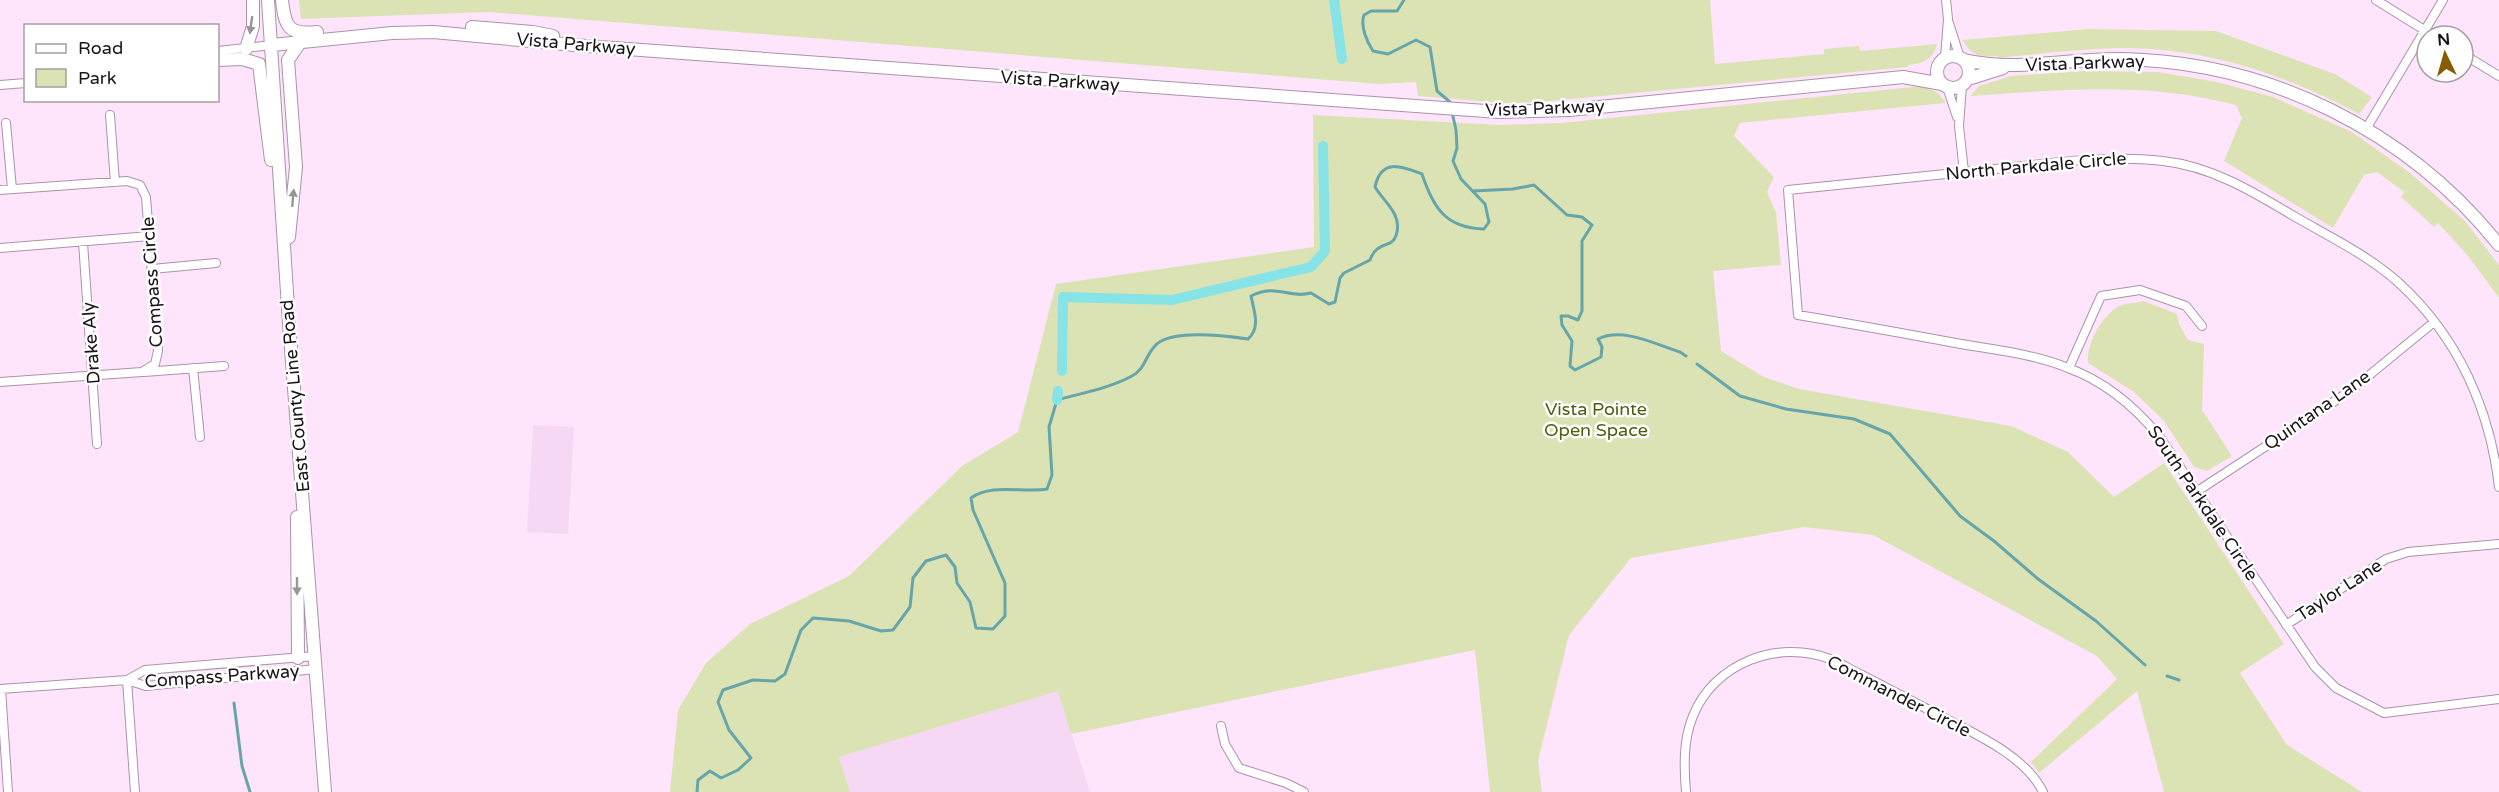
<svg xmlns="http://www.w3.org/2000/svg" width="2499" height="792" viewBox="0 0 2499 792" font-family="'Varela Round',sans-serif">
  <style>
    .built { fill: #f6d7f4 }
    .green { fill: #dbe3b5 }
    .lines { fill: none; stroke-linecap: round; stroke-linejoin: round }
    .stream { stroke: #66a5a9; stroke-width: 3 }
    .canal { stroke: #86e4e6; stroke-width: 10 }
    .street-casing { stroke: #aa93a9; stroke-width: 10 }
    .secondary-casing { stroke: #aa93a9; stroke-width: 14 }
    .street { stroke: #fff; stroke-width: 8 }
    .secondary { stroke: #fff; stroke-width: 12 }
    .oneway { fill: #989498 }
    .labels { text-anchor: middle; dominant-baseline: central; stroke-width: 5; stroke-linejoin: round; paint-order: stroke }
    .street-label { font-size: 18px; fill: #1b121a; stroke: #fff }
    .park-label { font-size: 18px; fill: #535b0e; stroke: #fff }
  </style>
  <rect width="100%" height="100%" fill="#fee5fc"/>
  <path class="built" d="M533 425 574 427 568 534 527 532Z
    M1058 691 1090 792H850L839 757Z"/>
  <path class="green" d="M299 0H1710L1715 64 1824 54V49L1859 46 1860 51 1937 44C1933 60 1924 63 1908 65V67L1539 102 1505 103 1418 96 1416 82 1379 84 489 12 301 19Z
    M2088 29 2216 31 2335 74 2372 97 2359 114C2285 74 2203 47 2118 48 2078 49 2038 54 1999 58L1998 56C1982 57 1970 56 1963 40Z
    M2084 71 2158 72 2217 82 2273 97 2352 132 2410 173 2465 221 2499 265V298L2469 257 2438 223 2434 227 2401 197 2404 192 2377 172 2364 175 2333 228 2224 161 2242 118 2236 105C2144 81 2064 90 1971 96L1979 86 2011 76Z
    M1923 86 1938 93 1946 103 1740 123 1734 136 1774 177 1767 192 1776 212 1781 265 1713 271 1721 351 1764 377 1799 389 2011 426 2068 452 2114 497 2164 463 2284 644 2240 673 2287 745 2362 792H2164L2137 691 2039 773 2031 762 2117 679 2097 656 1873 535 1804 527 1631 558 1569 635 1538 761 1542 792H1490L1475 650 1071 734 1058 691 839 757 850 792H670L678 710 706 663 750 624 849 576 962 466 1018 432 1056 284 1314 247 1313 115 1501 125 1561 123Z
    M2143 301 2177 314 2179 324 2188 340 2204 344 2202 410 2232 456 2207 471 2194 467 2164 421 2134 392 2088 363C2086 343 2102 316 2119 306 2126 303 2136 303 2143 301Z"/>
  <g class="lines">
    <path class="stream" d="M1404 0 1397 11H1371L1364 15C1360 26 1367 42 1373 51L1388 54 1416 40 1430 47 1437 91 1450 102 1451 106
      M1473 191 1513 189 1534 185 1567 215 1582 217 1592 225 1582 241V311L1578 320 1568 316H1561L1562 325 1572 341 1570 366 1575 370 1601 357 1602 347 1598 339C1623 327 1655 344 1680 352L1686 356
      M1697 364 1740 396 1786 409 1854 419 1890 434 1960 516 1994 541 2038 579 2096 621 2145 665
      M2167 676 2179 680
      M234 703 242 766 250 792
      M697 792 698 780 710 771 721 778 738 770 751 758 729 730 718 702 723 690 753 680 775 681 785 674 801 630 813 618 849 621 881 631 893 630 910 607 913 578 926 561 946 555 955 567 957 583 970 602 976 628 993 629 1005 616V583L973 510 971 498C991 483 1023 493 1047 489L1052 475 1049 427 1057 400C1082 393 1110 388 1132 376 1145 369 1145 357 1154 347 1168 328 1227 336 1248 339 1261 328 1254 311 1251 296 1276 283 1289 299 1311 293L1329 304 1335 302 1340 278 1344 273 1370 260C1374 249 1379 247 1390 243 1394 241 1396 237 1397 232 1401 213 1384 202 1375 187 1381 158 1401 166 1422 174 1433 207 1445 228 1484 229L1489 222 1485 204 1461 179 1453 161 1457 148 1456 130 1452 112"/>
    <path class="canal" d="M1334 0 1342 59
      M1062 371 1063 297 1172 300 1311 267 1325 251 1323 146
      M1057 400 1058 391"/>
    <defs>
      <path id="street" d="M2376 0 2434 36
        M1949 23 1960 58
        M218 51 272 45
        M2463 54 2499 76
        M1945 58 1948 19 1946 0
        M0 85 26 83
        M1962 85 1959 126 1964 172
        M1947 87 1957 117
        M110 115 115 182
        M6 123 12 189
        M2366 129 2443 0
        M0 190 127 181 140 185 146 197 158 351 155 364 142 372 0 382
        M83 242 97 444
        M0 248 150 236
        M152 269 216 263
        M193 368 200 437
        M2069 368 2101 296 2140 290 2186 306 2202 326
        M144 372 224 366
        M2499 487C2490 409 2458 337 2399 283 2368 255 2328 236 2292 215 2252 191 2210 166 2163 161 2110 155 2058 162 2005 168 1932 175 1860 183 1788 190L1798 315C1852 324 1907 334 1961 344 1996 350 2034 354 2068 368 2104 381 2135 407 2159 436L2315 667 2336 688 2384 713 2499 699
        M2196 492 2350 391 2434 322
        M2286 625 2386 559 2408 552 2499 544
        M127 680 145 670 315 656
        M127 680 135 792
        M0 689 127 680 146 686 316 669
        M1 689 8 792
        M1221 726 1225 744 1239 768 1286 783 1304 792
        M1686 792C1684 766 1683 740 1693 716 1714 663 1778 639 1830 659 1841 663 1851 670 1862 675 1885 687 1908 699 1931 711 1967 730 2025 754 2043 792"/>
      <path id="secondary" d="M268 0 289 323 325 792
        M282 0C285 27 288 35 317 32
        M472 27 533 32 553 36
        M272 45 392 33 433 32 586 46 1499 112 1569 110 1903 77 1942 84
        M246 49 253 26V0
        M1937 72a16 16 0 1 1 32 0a16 16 0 1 1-32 0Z
        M218 60 242 59 259 64 271 160
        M1964 60C2017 72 2069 58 2123 59 2269 62 2408 131 2499 245
        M1968 79 2003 68
        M289 237 296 167 288 60 301 41
        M297 517 298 658"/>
    </defs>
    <use href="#street" class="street-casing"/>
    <use href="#secondary" class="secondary-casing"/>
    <use href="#street" class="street"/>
    <use href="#secondary" class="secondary"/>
  </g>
  <defs><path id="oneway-solid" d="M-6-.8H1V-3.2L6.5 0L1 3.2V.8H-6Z" transform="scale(1.5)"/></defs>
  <g class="oneway">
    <use href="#oneway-solid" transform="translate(251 25) rotate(98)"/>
    <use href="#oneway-solid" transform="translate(293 198) rotate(-85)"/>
    <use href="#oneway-solid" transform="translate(297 586) rotate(90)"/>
  </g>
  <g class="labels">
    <g class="street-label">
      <text transform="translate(576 44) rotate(5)">Vista Parkway</text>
      <text transform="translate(2085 63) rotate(-2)">Vista Parkway</text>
      <text transform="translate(1060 81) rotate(4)">Vista Parkway</text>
      <text transform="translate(1545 108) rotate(-2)">Vista Parkway</text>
      <text transform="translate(2036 166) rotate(-5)">North Parkdale Circle</text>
      <text transform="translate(152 282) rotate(-94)">Compass Circle</text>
      <text transform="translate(91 343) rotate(-94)">Drake Aly</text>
      <text transform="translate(295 396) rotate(-95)">East County Line Road</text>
      <text transform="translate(2317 410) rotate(-35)">Quintana Lane</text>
      <text transform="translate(2203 503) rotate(56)">South Parkdale Circle</text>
      <text transform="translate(2339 590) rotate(-33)">Taylor Lane</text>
      <text transform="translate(222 676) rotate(-4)">Compass Parkway</text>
      <text transform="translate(1899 696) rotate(27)">Commander Circle</text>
    </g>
    <g class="park-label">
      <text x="1596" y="409">Vista Pointe<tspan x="1596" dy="21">Open Space</tspan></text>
    </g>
  </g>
  <rect x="24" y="24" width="195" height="78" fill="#ffffff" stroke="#a4a0a3" stroke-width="1.5"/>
  <rect x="36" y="44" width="30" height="9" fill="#ffffff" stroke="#a4a0a3" stroke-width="1.5"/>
  <text x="78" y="54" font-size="18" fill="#1b121a">Road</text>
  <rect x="36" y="69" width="30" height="18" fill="#dbe3b5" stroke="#a4a0a3" stroke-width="1.5"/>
  <text x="78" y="84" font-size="18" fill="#1b121a">Park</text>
  <g transform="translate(2445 54) rotate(355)"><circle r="28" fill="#ffffff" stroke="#a4a0a3" stroke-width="1.5"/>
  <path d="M0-4.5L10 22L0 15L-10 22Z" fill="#8a5c00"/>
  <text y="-9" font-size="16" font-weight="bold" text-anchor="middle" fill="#1b121a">N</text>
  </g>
</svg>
